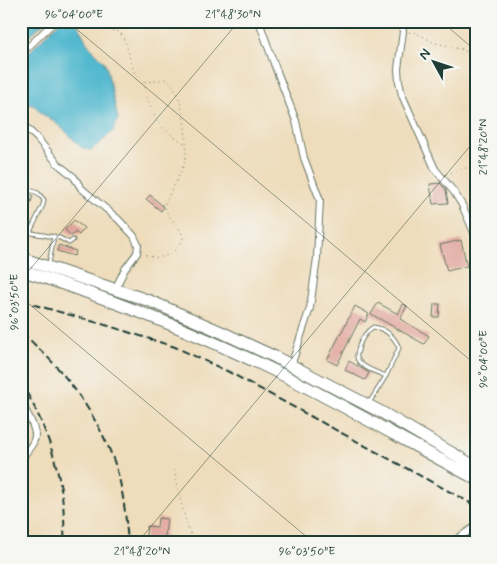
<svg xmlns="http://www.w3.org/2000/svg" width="497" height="564" viewBox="0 0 497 564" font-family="Mynerve,sans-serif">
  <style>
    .water { fill: #50b7ce; stroke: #387a81 }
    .building { fill: #e1a79e }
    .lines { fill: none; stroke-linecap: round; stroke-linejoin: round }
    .lane-casing { stroke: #677563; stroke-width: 5 }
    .street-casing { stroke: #677563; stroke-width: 8 }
    .highway-casing { stroke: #677563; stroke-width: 13 }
    .path { stroke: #677563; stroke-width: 1; stroke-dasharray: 1 4; stroke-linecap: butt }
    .lane { stroke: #fff; stroke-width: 3 }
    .street { stroke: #fff; stroke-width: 6 }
    .highway { stroke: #fff; stroke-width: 11 }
    .rail { stroke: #1f3d34; stroke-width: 2; stroke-dasharray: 8 4; stroke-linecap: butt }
    .ticks { fill: none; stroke: #1f3d34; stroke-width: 1; stroke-opacity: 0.45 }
    .neatline { fill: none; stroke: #1f3d34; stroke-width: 2 }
    .ticks-label { font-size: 12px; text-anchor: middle; fill: #1f3d34 }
  </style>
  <rect width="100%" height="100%" fill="#f6f6f2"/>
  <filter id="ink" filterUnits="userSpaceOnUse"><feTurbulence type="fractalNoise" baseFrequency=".02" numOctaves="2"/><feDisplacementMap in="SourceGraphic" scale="10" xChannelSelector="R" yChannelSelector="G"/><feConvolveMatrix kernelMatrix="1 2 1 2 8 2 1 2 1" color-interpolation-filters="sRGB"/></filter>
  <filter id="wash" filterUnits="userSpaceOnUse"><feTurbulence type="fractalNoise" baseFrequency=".0096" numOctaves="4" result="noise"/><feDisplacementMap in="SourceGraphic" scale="20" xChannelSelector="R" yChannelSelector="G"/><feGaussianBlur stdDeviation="1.12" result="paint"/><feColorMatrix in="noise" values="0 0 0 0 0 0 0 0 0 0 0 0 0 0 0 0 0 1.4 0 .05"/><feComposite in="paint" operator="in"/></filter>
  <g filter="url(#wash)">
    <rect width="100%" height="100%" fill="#eedcba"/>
    <path class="water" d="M21 21H46L21 43Z
      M60 21H73L77 24 89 46 103 60 107 69 118 119 113 131 106 138 91 150 85 149 81 147 64 130 52 120 42 114 35 106 29 104 21 107V60Z"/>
    <g id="blocks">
      <path class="building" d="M440 183 446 190 448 203 433 204 430 184Z
        M21 192 33 196 23 228H21Z
        M150 195 164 207 161 211 146 199Z
        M74 220 84 228 79 235 75 232 72 236 65 230Z
        M461 240 467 266 447 271 440 245Z
        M59 245 76 251 74 256 57 251Z
        M378 303 398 314 403 304 407 306 400 319 429 336 424 344 371 314Z
        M434 304H440L439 317H433Z
        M355 306 369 314 365 322 360 319 337 365 327 360Z
        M349 361 369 373 365 380 345 370Z
        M158 518 167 519 164 543H145L147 526 157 527Z"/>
    </g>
  </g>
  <g filter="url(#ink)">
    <use href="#blocks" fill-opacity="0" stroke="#677563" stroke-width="1"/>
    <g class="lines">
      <defs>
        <path id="lane" d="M21 187 38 193 44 200 43 205 30 232
          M21 231 60 238 69 243 73 240
          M49 264 54 236
          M369 403 386 376 399 348C395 337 385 328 373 327 367 331 362 338 359 346 359 349 356 354 357 357 357 366 378 373 386 376"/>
        <path id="street" d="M259 21 273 61 296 121 304 158 320 200 317 258 310 308 291 366
          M400 21 403 31 398 69 399 82 402 95 435 169 454 192 462 205 476 237
          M21 54 55 21
          M21 123 37 138 58 164 74 177 81 188 118 219 134 236 138 245 137 253 125 269 115 289
          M21 402C26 412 34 423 35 434 36 445 24 451 22 461 20 470 24 479 24 488 25 496 23 504 21 511
          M451 543 476 526"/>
        <path id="highway" d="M21 258 150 301 219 331 275 357 383 413 476 467
          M21 270C108 298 193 331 275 371 343 405 409 443 476 479"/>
      </defs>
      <use href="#lane" class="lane-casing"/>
      <use href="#street" class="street-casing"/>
      <use href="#highway" class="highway-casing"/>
      <path class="path" d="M102 21 107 29 120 32C122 36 124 40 126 43 129 53 132 76 141 80 148 84 159 80 166 79 183 88 189 142 185 160 182 172 171 191 165 203 164 218 181 223 183 239 179 249 167 259 154 257 150 257 146 255 143 253
        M409 32H414L422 36 435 43 460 49 476 56
        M461 49 476 40
        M144 82C148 103 153 122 172 135 176 138 181 141 186 144
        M446 174 476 165
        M174 470 182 507 188 529 196 543"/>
      <use href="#lane" class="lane"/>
      <use href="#street" class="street"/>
      <use href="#highway" class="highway"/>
      <path class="rail" d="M21 301 109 326 175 347 229 372 476 506
        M21 333C28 337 33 343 38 348 72 379 106 430 118 474 124 496 126 520 128 543
        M21 383C50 430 67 487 64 543"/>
    </g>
  </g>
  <path class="ticks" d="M67 21 476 365M441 21 476 51M21 280 239 21M21 297 314 543M137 543 476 139M473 543 476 540"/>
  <rect width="497" height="564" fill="none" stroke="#f6f6f2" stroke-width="55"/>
  <g transform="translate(434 62) rotate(310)" stroke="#f6f6f2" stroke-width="4" paint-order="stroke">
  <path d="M0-4L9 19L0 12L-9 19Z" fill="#1f3d34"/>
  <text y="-8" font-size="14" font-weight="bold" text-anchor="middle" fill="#1f3d34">N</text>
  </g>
  <rect x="28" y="28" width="442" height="508" class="neatline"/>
  <g class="ticks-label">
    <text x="74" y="18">96°04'00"E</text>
    <text x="233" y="18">21°48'30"N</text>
    <text transform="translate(483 147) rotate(-90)" y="4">21°48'20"N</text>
    <text transform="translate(14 302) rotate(-90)" y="4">96°03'50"E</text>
    <text transform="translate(483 359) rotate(-90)" y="4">96°04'00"E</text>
    <text x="142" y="555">21°48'20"N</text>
    <text x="307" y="555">96°03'50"E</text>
  </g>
</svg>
